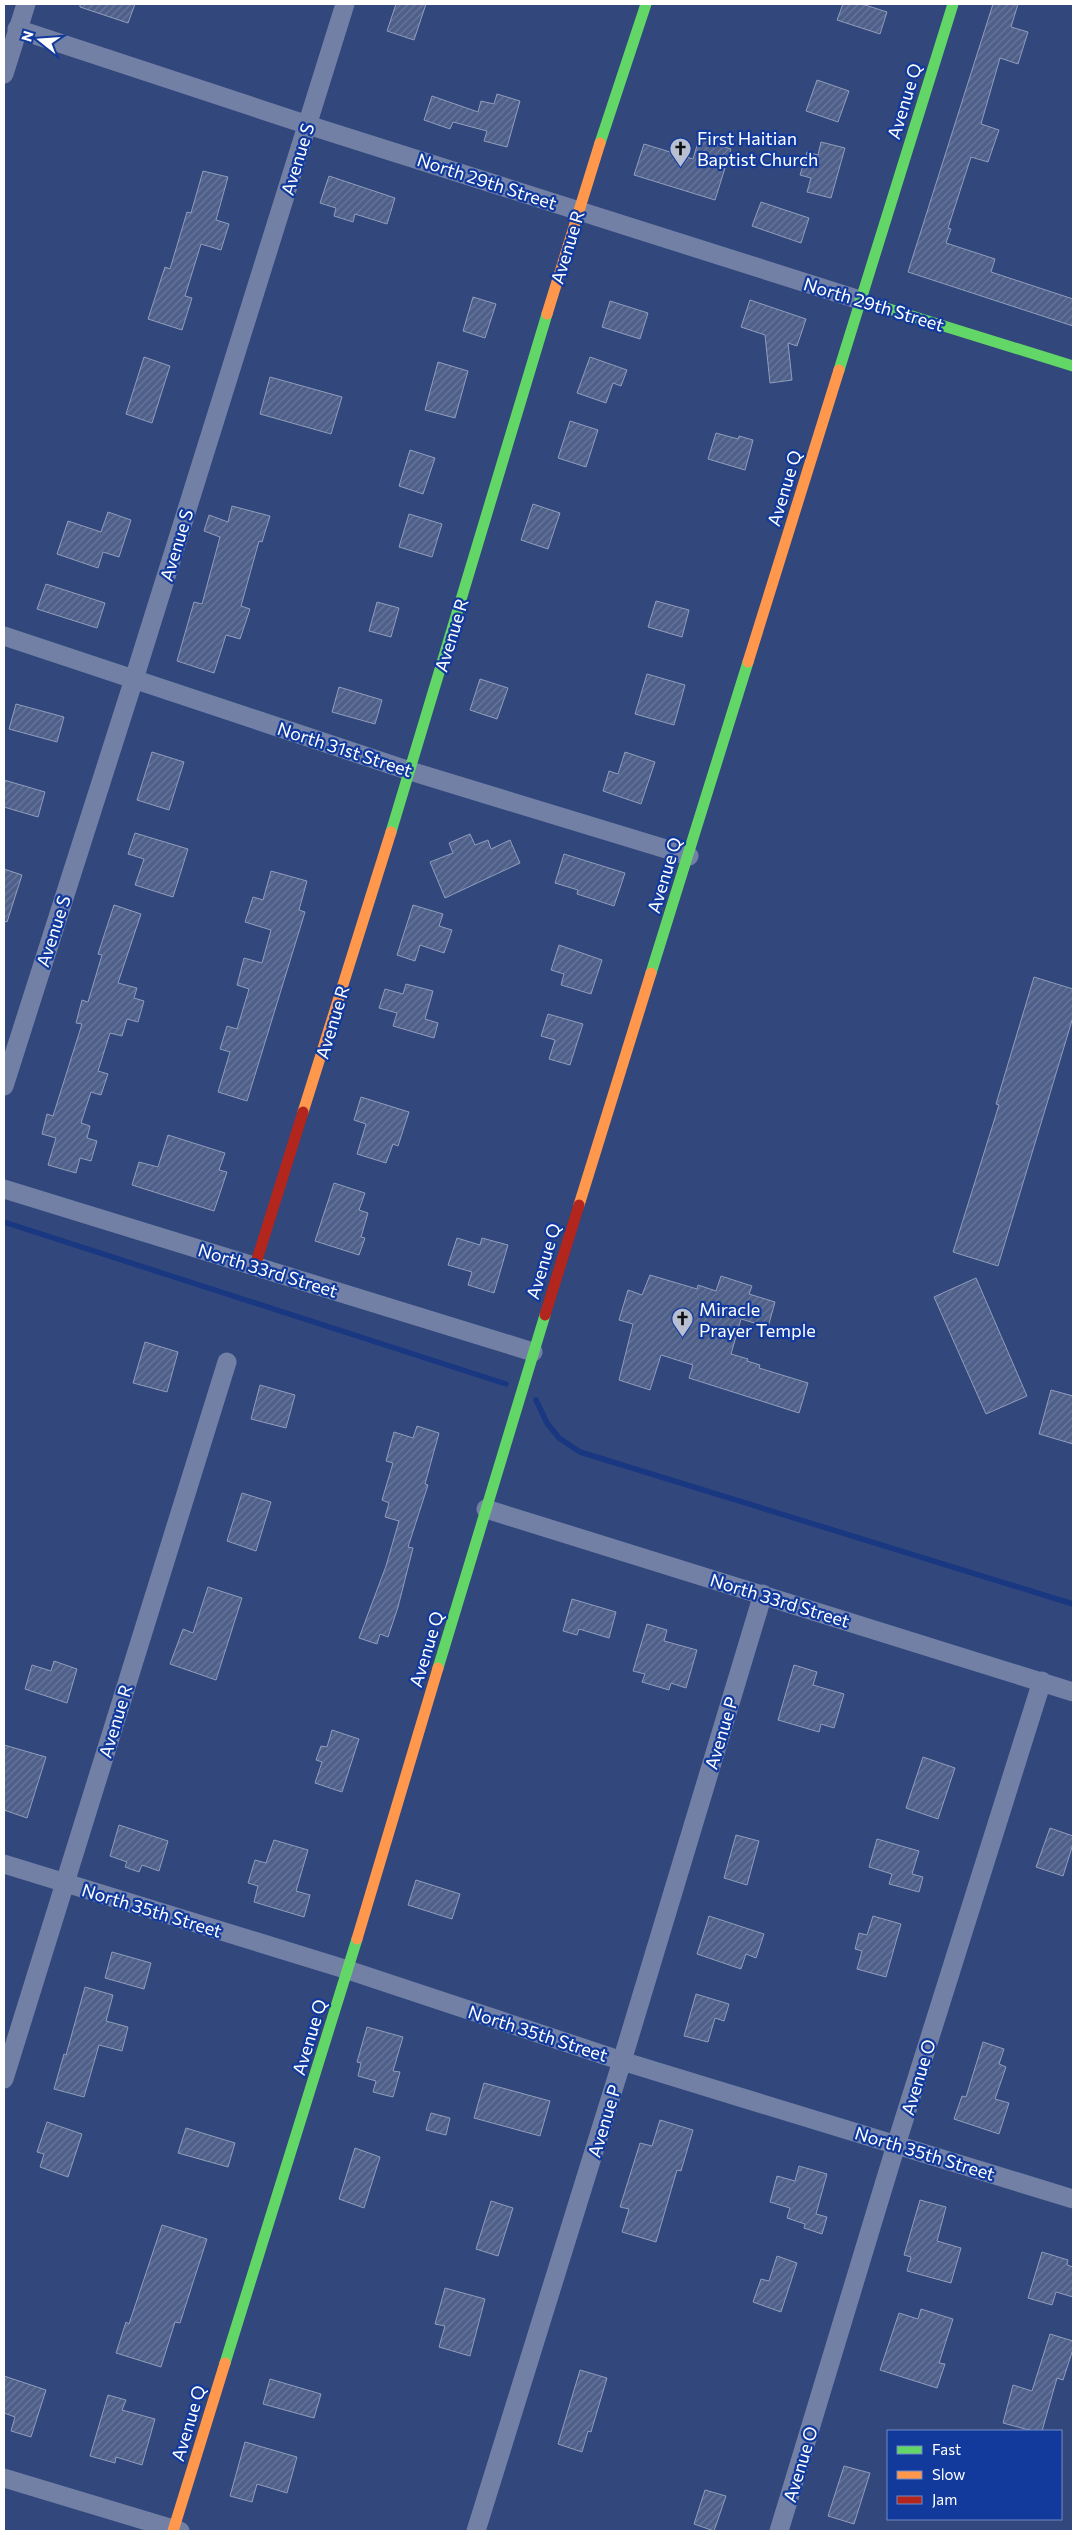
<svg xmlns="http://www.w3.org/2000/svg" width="1077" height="2535" viewBox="0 0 1077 2535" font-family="Commissioner,sans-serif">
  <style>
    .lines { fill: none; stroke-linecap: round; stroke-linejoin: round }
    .stream { stroke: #1a3881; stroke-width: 5.5 }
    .building { fill: url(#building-hatch); stroke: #919dbb }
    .street { stroke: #7280a6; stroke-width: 19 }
    .fast { stroke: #63d668; stroke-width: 11 }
    .slow { stroke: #ff974d; stroke-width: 11 }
    .jam { stroke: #b3261e; stroke-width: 11 }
    .labels { text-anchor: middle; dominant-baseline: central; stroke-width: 4.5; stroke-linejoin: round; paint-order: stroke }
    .street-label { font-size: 18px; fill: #fff; stroke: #123a9c }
    .poi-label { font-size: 18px; fill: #fff; stroke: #123a9c; text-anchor: start }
  </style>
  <defs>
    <pattern id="building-hatch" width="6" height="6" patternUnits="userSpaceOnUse" patternTransform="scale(1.25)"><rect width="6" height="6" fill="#4e5f89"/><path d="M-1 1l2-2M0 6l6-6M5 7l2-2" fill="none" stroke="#69779b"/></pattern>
  </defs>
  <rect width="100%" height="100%" fill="#32477c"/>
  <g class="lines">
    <path class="stream" d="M4 1222 506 1384
      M536 1400 547 1423 559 1438 580 1452 1073 1604"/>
  </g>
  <path class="building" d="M80 4H135L128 23 80 7Z
    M396 4H426L414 40 387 31Z
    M843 4H862L887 12 880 34 837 20Z
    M993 4H1018L1011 27 1028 32 1018 64 1000 58 981 124 999 130 988 162 971 157 948 228 951 229 946 243 995 259 991 272 1073 299V326L908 272Z
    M817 80 849 91 838 122 806 111Z
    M497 94 520 101 507 147 484 141 487 131 453 122 450 129 424 120 432 96 478 112 481 101 494 104Z
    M699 139 731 149 715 200 634 175 644 144 693 159Z
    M821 142 845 148 831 198 807 192 811 178 800 175 807 152 818 155Z
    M203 171 228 177 216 220 229 224 221 250 201 244 185 296 192 298 182 330 148 319 165 267 170 269 187 212 191 213Z
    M329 176 395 198 387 224 355 214 353 222 334 216 336 208 320 203Z
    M761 202 809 218 801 243 752 226Z
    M473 297 496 304 485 338 463 331Z
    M750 300 806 319 797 346 788 343 792 380 770 383 765 335 741 327Z
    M610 301 648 313 640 339 602 327Z
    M144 357 170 366 152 423 126 414Z
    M590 357 627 370 621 386 613 383 606 403 577 393Z
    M438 362 468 371 455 418 425 410Z
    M270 377 342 397 331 434 260 414Z
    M570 421 598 430 586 467 558 458Z
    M716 433 738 439 739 436 753 440 745 470 708 459Z
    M410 450 435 458 423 494 399 486Z
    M533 504 560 513 548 549 521 540Z
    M232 506 270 516 262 542 259 541 241 606 250 609 240 639 226 635 214 673 177 661 194 602 202 604 220 537 204 531 209 515 228 522Z
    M108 512 131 520 119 557 103 552 98 568 57 554 68 521 101 532Z
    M409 514 442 524 432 557 399 547Z
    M46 584 105 603 97 628 37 609Z
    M656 601 689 610 682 637 648 627Z
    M377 602 399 608 391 637 369 631Z
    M647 674 685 685 674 725 635 714Z
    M480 679 508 688 497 719 470 710Z
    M339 687 382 700 375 724 332 712Z
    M16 704 64 717 57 742 9 729Z
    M152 752 184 762 169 810 137 800Z
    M625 752 655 762 641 804 603 791 609 771 618 774Z
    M4 780 45 792 38 817 4 807Z
    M135 833 188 849 173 897 135 885 144 859 128 854Z
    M470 834 475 845 488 840 491 849 510 840 520 863 445 898 430 862 453 853 449 843Z
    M564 854 625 873 614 906 577 894 578 890 555 883Z
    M4 869 22 875 7 922 4 921Z
    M271 871 307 881 299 910 305 912 247 1101 218 1092 230 1052 220 1049 227 1026 237 1029 249 989 237 985 244 958 262 963 271 930 245 922 253 897 263 900Z
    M114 905 141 914 118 983 137 988 134 998 144 1001 138 1022 127 1019 122 1036 110 1033 98 1071 108 1074 101 1095 91 1092 81 1123 90 1126 87 1138 97 1141 91 1161 80 1158 76 1173 48 1165 56 1138 42 1134 47 1114 53 1116 82 1024 76 1023 82 1000 88 1002 102 955 98 954Z
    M413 905 443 914 439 926 452 930 444 953 420 945 415 961 397 955Z
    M559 945 602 960 591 994 561 985 564 974 551 970Z
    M1034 977 1073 989V1017L998 1266 953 1252 999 1105 996 1104Z
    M406 984 433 991 425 1019 438 1023 434 1038 393 1026 397 1013 379 1008 385 989 403 994Z
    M548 1014 583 1024 570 1065 549 1059 555 1040 541 1036Z
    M361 1097 409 1112 398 1146 393 1144 386 1163 357 1154 366 1124 354 1120Z
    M168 1135 225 1153 219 1170 227 1172 214 1211 132 1185 139 1162 158 1167Z
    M334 1183 365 1193 359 1210 368 1213 361 1237 365 1238 359 1255 315 1241Z
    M457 1238 480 1245 482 1238 508 1245 494 1293 468 1285 472 1272 448 1265Z
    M650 1275 697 1289 698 1285 716 1291 721 1276 752 1286 749 1294 775 1302 768 1327 741 1319 731 1354 748 1359 747 1361 760 1365 759 1368 808 1383 799 1413 689 1378 693 1365 661 1355 650 1390 619 1380 633 1324 619 1320 628 1290 642 1295Z
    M976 1278 1027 1396 986 1414 934 1297Z
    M145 1342 178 1352 167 1392 133 1383Z
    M260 1385 295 1395 286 1428 251 1419Z
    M1051 1390 1073 1396V1444L1039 1434Z
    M417 1426 439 1433 425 1484 428 1485 408 1547 413 1548 398 1607 388 1637 380 1634 377 1644 359 1638 386 1566 399 1521 385 1517 389 1503 382 1500 393 1463 386 1461 394 1432 413 1438Z
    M242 1493 271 1502 256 1551 227 1541Z
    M208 1587 242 1598 216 1680 170 1664 183 1629 193 1633Z
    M572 1599 616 1612 609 1638 579 1629 577 1635 563 1631Z
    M647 1624 667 1630 664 1641 697 1650 686 1688 671 1683 669 1690 642 1682 645 1674 633 1671Z
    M54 1661 77 1669 67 1703 25 1689 32 1665 51 1671Z
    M794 1665 817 1672 813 1685 844 1694 834 1728 821 1724 819 1732 778 1720Z
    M332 1730 359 1739 342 1792 315 1783 322 1762 316 1760 321 1746 327 1747Z
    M4 1745 46 1757 27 1818 4 1810Z
    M923 1757 955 1768 938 1819 906 1808Z
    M119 1825 168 1841 159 1871 142 1865 139 1872 125 1867 127 1862 110 1856Z
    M1050 1828 1073 1836V1844L1063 1876 1036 1867Z
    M736 1835 759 1841 747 1885 724 1878Z
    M877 1839 919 1851 912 1874 923 1877 919 1892 889 1884 892 1874 869 1867Z
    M274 1840 308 1850 296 1891 310 1895 304 1917 254 1902 258 1886 248 1883 255 1860 266 1863Z
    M416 1880 460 1894 452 1919 408 1905Z
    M709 1916 764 1934 756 1958 746 1954 741 1969 697 1954Z
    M873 1916 901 1924 886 1977 857 1969 862 1951 855 1949 859 1933 867 1935Z
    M112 1952 151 1963 144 1989 105 1978Z
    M85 1987 113 1995 106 2021 128 2027 122 2051 99 2045 84 2097 54 2089 64 2054 66 2055Z
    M696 1994 729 2004 724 2021 715 2018 708 2042 684 2036Z
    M367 2027 403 2037 393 2071 400 2072 393 2097 373 2092 376 2081 358 2076 361 2063 357 2062Z
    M983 2042 1004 2049 999 2064 1006 2067 995 2099 1009 2103 999 2134 954 2119 962 2096 966 2097Z
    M484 2083 550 2101 540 2136 474 2118Z
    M431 2113 450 2118 446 2135 426 2130Z
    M660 2120 693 2130 681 2171 677 2170 656 2242 622 2232 629 2209 620 2207 640 2143 652 2146Z
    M47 2122 82 2134 68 2177 40 2167 44 2154 37 2152Z
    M186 2128 235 2143 228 2167 178 2153Z
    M355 2148 380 2157 364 2208 339 2199Z
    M799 2166 827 2174 816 2214 827 2217 822 2234 804 2228 805 2224 787 2218 790 2208 770 2202 777 2176 795 2181Z
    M920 2200 946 2207 937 2241 961 2248 951 2283 907 2271 911 2257 904 2255Z
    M491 2201 513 2208 498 2256 476 2249Z
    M162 2225 207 2239 180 2323 175 2322 161 2367 116 2353 126 2322 129 2324Z
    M1042 2252 1068 2260 1067 2265 1073 2267V2297L1056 2292 1052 2305 1028 2298Z
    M777 2256 797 2263 781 2312 753 2302 761 2279 769 2281Z
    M445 2288 485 2299 470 2356 439 2347 445 2326 435 2324Z
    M921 2309 953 2319 939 2363 945 2364 937 2388 880 2370 899 2313 918 2319Z
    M1050 2334 1073 2341V2349L1063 2380 1057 2378 1042 2431H1033L1003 2423 1013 2385 1032 2391Z
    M580 2370 607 2378 591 2432 588 2431 582 2452 558 2444Z
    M4 2376 46 2390 31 2437 11 2431 15 2417 4 2413Z
    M270 2379 321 2394 314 2418 263 2404Z
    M108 2395 126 2400 122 2410 155 2419 142 2465 116 2457 115 2463 90 2456Z
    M245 2442 297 2457 287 2493 257 2484 252 2502 230 2496Z
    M844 2466 870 2473 854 2524 828 2516Z
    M705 2490 726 2496 714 2531 694 2524Z"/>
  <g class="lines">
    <path class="street" d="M17 29 308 125 860 300
      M4 74 26 4
      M4 636 410 771 689 856
      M4 1086 134 679 345 4
      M4 1189 533 1352
      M486 1509 1073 1692
      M4 1864 348 1970 622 2061 1073 2199
      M4 2079 227 1362
      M4 2478 180 2531
      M476 2531 622 2061 763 1594
      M779 2531 896 2145 1042 1681"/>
    <path class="fast" d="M600 143 646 4
      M860 300 1073 366
      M839 370 953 4
      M391 832 547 314
      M651 973 748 662
      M438 1668 545 1315
      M225 2363 357 1939"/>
    <path class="slow" d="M547 314 600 143
      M748 662 839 370
      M303 1112 391 832
      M579 1205 651 973
      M357 1939 438 1668
      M173 2531 225 2363"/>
    <path class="jam" d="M255 1266 303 1112
      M545 1315 579 1205"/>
  </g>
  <defs>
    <symbol id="church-pin" viewBox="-11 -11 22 30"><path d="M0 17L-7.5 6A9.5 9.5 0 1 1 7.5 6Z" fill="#b7bfd1" stroke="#123a9c"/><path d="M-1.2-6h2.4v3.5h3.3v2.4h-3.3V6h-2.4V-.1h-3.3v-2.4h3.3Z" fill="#111"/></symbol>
  </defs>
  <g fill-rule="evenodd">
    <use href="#church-pin" x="668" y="136" width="25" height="34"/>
    <use href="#church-pin" x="670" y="1306" width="25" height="34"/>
  </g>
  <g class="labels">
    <g class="street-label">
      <text transform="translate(904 101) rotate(-73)">Avenue Q</text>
      <text transform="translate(297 159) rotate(-73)">Avenue S</text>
      <text transform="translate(487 181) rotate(18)">North 29th Street</text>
      <text transform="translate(567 247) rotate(-73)">Avenue R</text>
      <text transform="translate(874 304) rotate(17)">North 29th Street</text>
      <text transform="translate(784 488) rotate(-73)">Avenue Q</text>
      <text transform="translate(176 545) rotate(-73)">Avenue S</text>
      <text transform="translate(451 635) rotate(-73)">Avenue R</text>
      <text transform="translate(345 749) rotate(18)">North 31st Street</text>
      <text transform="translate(664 875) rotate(-73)">Avenue Q</text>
      <text transform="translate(53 931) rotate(-72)">Avenue S</text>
      <text transform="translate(332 1022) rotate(-73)">Avenue R</text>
      <text transform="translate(543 1261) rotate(-73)">Avenue Q</text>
      <text transform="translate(268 1270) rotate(17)">North 33rd Street</text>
      <text transform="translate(780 1600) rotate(17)">North 33rd Street</text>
      <text transform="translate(426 1649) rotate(-73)">Avenue Q</text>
      <text transform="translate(115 1721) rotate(-73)">Avenue R</text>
      <text transform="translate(721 1733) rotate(-73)">Avenue P</text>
      <text transform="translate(152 1910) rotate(17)">North 35th Street</text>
      <text transform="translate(538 2033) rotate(18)">North 35th Street</text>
      <text transform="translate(309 2037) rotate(-73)">Avenue Q</text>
      <text transform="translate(918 2077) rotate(-73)">Avenue O</text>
      <text transform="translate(604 2121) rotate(-73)">Avenue P</text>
      <text transform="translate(925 2153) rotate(17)">North 35th Street</text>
      <text transform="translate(188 2423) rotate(-73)">Avenue Q</text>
      <text transform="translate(800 2464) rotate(-73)">Avenue O</text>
    </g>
    <g class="poi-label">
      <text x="697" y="138">First Haitian<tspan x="697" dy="21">Baptist Church</tspan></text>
      <text x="699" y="1309">Miracle<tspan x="699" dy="21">Prayer Temple</tspan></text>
    </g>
  </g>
  <rect width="1077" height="2535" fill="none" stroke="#ffffff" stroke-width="10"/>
  <rect x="887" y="2430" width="175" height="90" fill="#123a9c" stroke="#7189c4"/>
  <rect x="897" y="2446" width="25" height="8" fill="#63d668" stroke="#7189c4"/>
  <text x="932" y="2455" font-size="15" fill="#ffffff">Fast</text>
  <rect x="897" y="2471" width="25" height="8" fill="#ff974d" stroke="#7189c4"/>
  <text x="932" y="2480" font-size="15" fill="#ffffff">Slow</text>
  <rect x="897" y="2496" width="25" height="8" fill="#b3261e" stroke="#7189c4"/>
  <text x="932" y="2505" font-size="15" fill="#ffffff">Jam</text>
  <g transform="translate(40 40) rotate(287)" stroke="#123a9c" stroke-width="4" paint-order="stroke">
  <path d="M0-4L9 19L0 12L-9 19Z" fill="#ffffff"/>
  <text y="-8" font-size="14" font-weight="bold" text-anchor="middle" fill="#ffffff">N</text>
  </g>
</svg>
